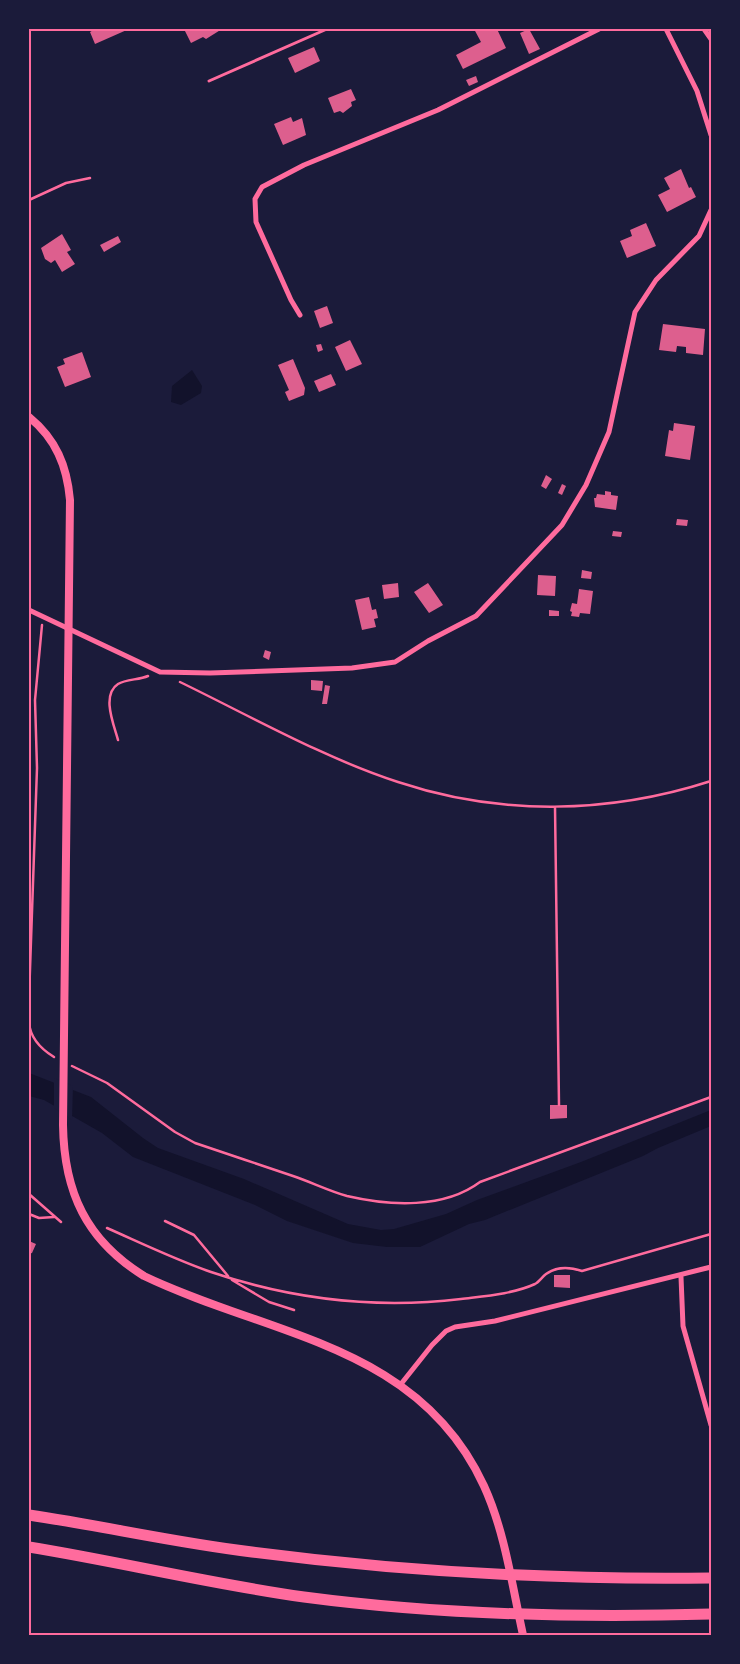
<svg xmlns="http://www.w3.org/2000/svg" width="740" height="1664" viewBox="0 0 740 1664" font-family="'DejaVu Sans',sans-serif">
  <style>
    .water { fill: #12122b }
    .pier { fill: #1b1b3a }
    .building { fill: #dd5f8e }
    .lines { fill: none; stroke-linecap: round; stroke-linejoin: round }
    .path { stroke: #ff6b9d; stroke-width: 2.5 }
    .service { stroke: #ff6b9d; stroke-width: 3 }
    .minor { stroke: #ff6b9d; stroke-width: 5 }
    .tertiary { stroke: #ff6b9d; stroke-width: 8 }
    .motorway { stroke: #ff6b9d; stroke-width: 11 }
    .neatline { fill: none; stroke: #ff6b9d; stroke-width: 2 }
  </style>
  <rect width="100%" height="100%" fill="#1b1b3a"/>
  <path class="water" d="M192 370 202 386 201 393 181 405 171 402 172 386Z
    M29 1073 91 1097 143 1138 158 1148 244 1179 348 1224 381 1230 394 1229 446 1214 477 1200 581 1162 711 1110V1126L658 1148 643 1156 485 1220 469 1224 420 1247H387L353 1243 287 1221 255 1205 133 1157 102 1133 44 1100 29 1096Z"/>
  <path class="pier" d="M54 1078 73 1086 72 1120 54 1108Z"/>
  <path class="building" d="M95 29H129L95 44 90 32Z
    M184 29H222L206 39 203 37 191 43Z
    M474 29H497L506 48 463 69 456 55 481 42Z
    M529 29 540 49 529 54 520 33Z
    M314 47 320 61 295 73 288 58Z
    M476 76 478 82 469 86 466 80Z
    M351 89 356 100 351 102 352 106 343 113 340 111 334 113 328 98Z
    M291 117 293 122 302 118 306 135 283 145 274 124Z
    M681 169 689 188 691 187 696 197 667 212 658 195 670 189 664 178Z
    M646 223 656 246 627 258 620 241 632 236 630 230Z
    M62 234 71 250 67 252 75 264 62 272 55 260 51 263 45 259 41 248Z
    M118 236 121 242 104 252 100 245Z
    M327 306 333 323 320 328 314 311Z
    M663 324 705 329 703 355 686 353V347L677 346 676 352 659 350Z
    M350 340 362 364 346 371 335 347Z
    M321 344 323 350 318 352 316 345Z
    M82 352 91 377 65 387 57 367 65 364 63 359Z
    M293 359 305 388 304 395 289 401 285 392 289 390 278 365Z
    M331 374 336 385 319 392 314 381Z
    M674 423 695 426 690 460 665 456 669 430 673 431Z
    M546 475 552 479 546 489 541 486Z
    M562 484 566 486 562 495 558 493Z
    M605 491 611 492V495L618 496 616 510 595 507 594 498H596L597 494 605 495Z
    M677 519 688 520 687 526 676 525Z
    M613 531 622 532 621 537 612 536Z
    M582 570 592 572 591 579 581 578Z
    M538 575 556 576 555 596 537 595Z
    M398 583 399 597 384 599 382 585Z
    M428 583 443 605 429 613 414 592Z
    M579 589 593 591 590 614 580 613 579 617 571 616 572 612 570 611 572 603 577 604Z
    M369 597 372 610 376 609 378 618 374 619 376 627 362 630 355 600Z
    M549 610 559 611V616H549Z
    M265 650 271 652 269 660 263 657Z
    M311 680 323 681 322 691 311 690Z
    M325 685 330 686 327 704H322Z
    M550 1105H567V1118L550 1119Z
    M29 1241 36 1244 32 1253 29 1254Z
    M554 1275H570V1288L554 1287Z"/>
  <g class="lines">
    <path class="path" d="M29 200 66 183 90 178
      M180 682C250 716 324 758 398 782 500 816 609 814 711 781
      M118 740C114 725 101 695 118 684 126 679 139 680 148 676
      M555 807 559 1105
      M29 998 37 768 35 700 42 625
      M29 1022C30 1038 41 1049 54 1057
      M72 1066 107 1083 175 1132 195 1143C228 1154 260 1165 293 1176 311 1182 329 1191 347 1196 390 1206 444 1209 480 1182L711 1097
      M29 1194 61 1222
      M29 1214 39 1218 54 1217
      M165 1221 194 1235 228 1276
      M107 1228C141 1243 176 1260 211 1272 293 1300 375 1309 461 1299 485 1296 513 1294 535 1284 539 1282 542 1277 546 1274 557 1266 570 1267 582 1271L711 1234
      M232 1280 269 1302 294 1310"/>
    <path class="service" d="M209 81 327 29"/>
    <path class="minor" d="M666 29 697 91 711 135
      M704 29 711 39
      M300 315 291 300 256 222 255 199 262 187 304 165 438 110 599 29
      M29 610 160 672 210 673 352 668 395 662 428 641 476 616 562 525 586 485 609 432 635 312 656 280 699 236 711 210
      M681 1277 683 1326 711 1425
      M401 1384 432 1345 446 1331 455 1327 495 1321 711 1267"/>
    <path class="tertiary" d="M29 417C56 439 67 466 70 500L63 1125C64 1192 86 1240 144 1276 269 1336 419 1344 484 1486 505 1532 512 1585 523 1635"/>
    <path class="motorway" d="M29 1515C103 1526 177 1543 252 1552 405 1572 557 1580 711 1578
      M29 1547C121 1562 211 1584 304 1597 440 1615 574 1618 711 1614"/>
  </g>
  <rect width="740" height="1664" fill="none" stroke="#1b1b3a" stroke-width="60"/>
  <rect x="30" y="30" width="680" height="1604" class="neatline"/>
</svg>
